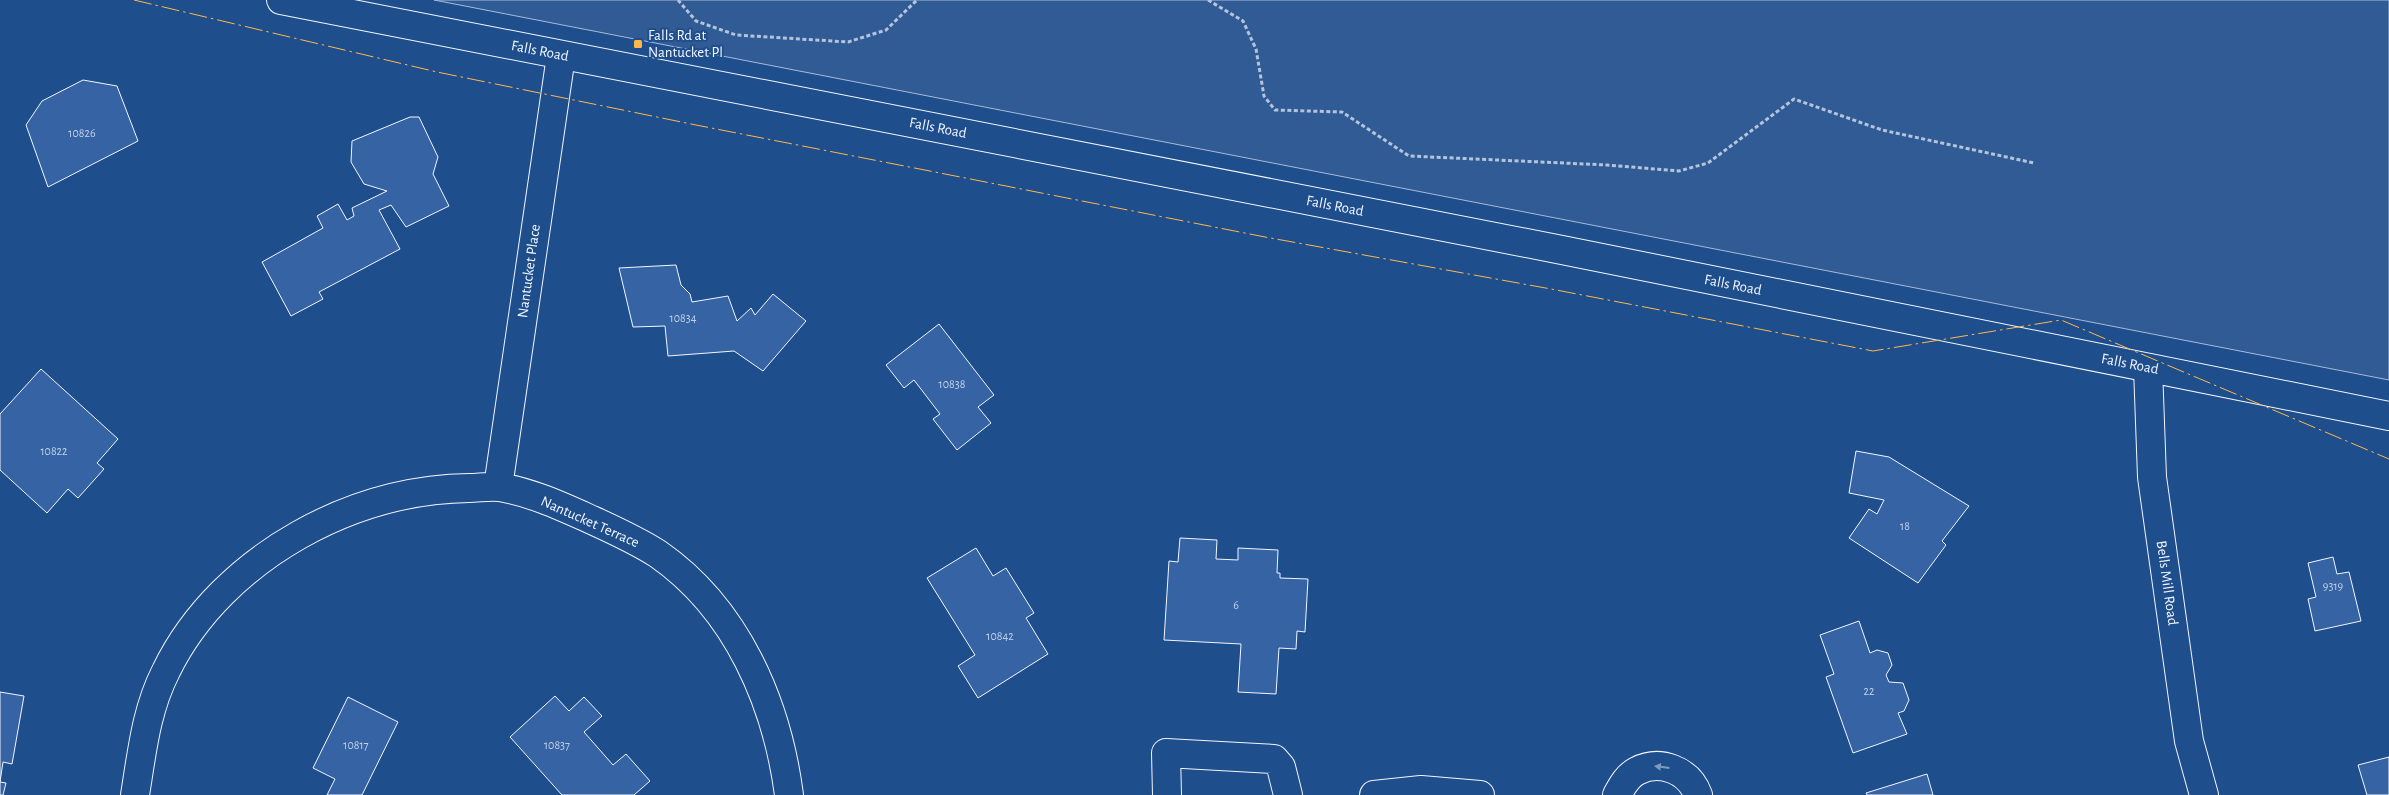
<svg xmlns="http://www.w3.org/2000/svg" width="2389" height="795" viewBox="0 0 2389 795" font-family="'Alegreya Sans',sans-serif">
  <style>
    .built { fill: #305b95; stroke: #a8bbd7 }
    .building { fill: #3563a3; stroke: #f2f6ff }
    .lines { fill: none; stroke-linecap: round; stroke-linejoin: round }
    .minor-casing { stroke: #f2f6ff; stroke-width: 30 }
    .major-casing { stroke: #f2f6ff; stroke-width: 30 }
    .path { stroke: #b3c4dc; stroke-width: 3; stroke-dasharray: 4 2.5; stroke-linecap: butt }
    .minor { stroke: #1f4e8c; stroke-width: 28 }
    .major { stroke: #1f4e8c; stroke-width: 28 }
    .power { stroke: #ffb74d; stroke-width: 1; stroke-dasharray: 18 4 2.5 4; stroke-linecap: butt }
    .oneway { fill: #7e9ac0 }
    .poi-dot { fill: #ffb74d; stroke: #1f4e8c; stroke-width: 2 }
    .labels { text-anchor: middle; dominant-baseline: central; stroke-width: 4; stroke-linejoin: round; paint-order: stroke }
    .number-label { font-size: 12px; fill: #c3d1e8 }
    .poi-label { font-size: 15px; fill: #f2f6ff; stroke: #1f4e8c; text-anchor: start }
    .street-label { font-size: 15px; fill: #f2f6ff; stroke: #1f4e8c }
  </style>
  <rect width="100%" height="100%" fill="#1f4e8c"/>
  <path class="built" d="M434 0H2389V380Z"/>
  <path class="building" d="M83 80 117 86 138 141 48 187 26 125 42 101Z
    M410 117H419L438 157 433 174 449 206 406 227 391 205 379 210 400 249 319 292 323 299 291 316 262 262 323 228 317 216 338 204 347 220 354 216 352 208 387 191 364 184 351 162 352 141Z
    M676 265 681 285 690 294 692 302 728 296 737 321 751 308 755 315 773 294 806 321 763 371 734 351 668 356 665 326 633 327 619 268Z
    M939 324 994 395 978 407 991 423 957 450 933 419 940 414 914 380 904 388 886 365Z
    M41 369 118 439 97 463 104 469 78 498 68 489 47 513 0 470V414Z
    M1856 451 1889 457 1969 506 1942 541 1946 545 1918 583 1849 538 1869 509 1877 514 1884 500 1849 493Z
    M1180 538 1217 540 1216 559 1238 560V548L1278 550 1277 573H1280V578L1308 579 1305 632 1297 631 1296 649 1279 648 1276 694 1238 692 1241 644 1164 640 1169 561 1178 562Z
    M976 548 993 576 1006 568 1034 613 1026 618 1048 654 978 698 958 666 975 655 927 578Z
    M2333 557 2337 574 2349 572 2361 621 2315 631 2308 599 2316 597 2308 563Z
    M1859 621 1870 653 1877 650 1888 653 1892 665 1886 675 1889 682 1903 683 1909 700 1904 711 1898 713 1907 734 1853 753 1826 677 1834 674 1820 635Z
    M0 692 24 696 12 764 3 762 0 782Z
    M555 696 569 711 584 697 602 716 584 732 613 765 626 754 650 781 634 795H562L510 737Z
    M348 697 398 722 362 795H327L335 779 313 768Z
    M2389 757V795H2367L2358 765Z
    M1927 774 1933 795H1867L1866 793Z
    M0 782 6 783 3 795H0Z"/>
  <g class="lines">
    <defs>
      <path id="minor" d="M2148 368 2152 477 2189 741 2204 795
        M498 487 561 56
        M135 795C142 752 146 710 166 671 194 613 244 566 299 535 352 505 408 489 469 488 478 488 489 486 499 487 531 492 563 507 592 520 614 530 638 541 658 554 737 609 777 703 789 795
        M1167 795 1166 753 1274 759 1281 767 1288 795
        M1374 795 1421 790 1480 795
        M1617 795C1622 786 1627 776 1637 771 1660 759 1689 770 1698 795"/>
      <path id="major" d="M281 0 1562 250 2389 416"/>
    </defs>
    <use href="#minor" class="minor-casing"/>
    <use href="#major" class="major-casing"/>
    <path class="path" d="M678 0 696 21 736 35 848 42 886 30 917 0
      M1208 0 1243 21 1256 49 1264 96 1275 110 1342 112 1409 156 1607 165 1679 171 1708 163 1794 99 1882 130 2034 163"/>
    <use href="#minor" class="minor"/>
    <use href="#major" class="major"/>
    <path class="power" d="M134 0 437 72 696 125 1265 237 1551 289 1873 351 2061 320 2389 459"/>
  </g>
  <defs><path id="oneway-solid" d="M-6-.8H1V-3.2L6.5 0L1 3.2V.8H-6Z" transform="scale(1.25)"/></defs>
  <use class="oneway" href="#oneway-solid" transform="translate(1662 767) rotate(-173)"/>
  <rect class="poi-dot" x="633" y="39" width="10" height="10" rx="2.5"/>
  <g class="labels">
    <g class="number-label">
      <text x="82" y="133">10826</text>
      <text x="683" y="318">10834</text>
      <text x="952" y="384">10838</text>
      <text x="54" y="451">10822</text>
      <text x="1905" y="526">18</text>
      <text x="2333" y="586">9319</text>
      <text x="1236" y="605">6</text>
      <text x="1000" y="636">10842</text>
      <text x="1869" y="691">22</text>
      <text x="356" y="745">10817</text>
      <text x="557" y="745">10837</text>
    </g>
    <g class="poi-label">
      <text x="648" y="35">Falls Rd at<tspan x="648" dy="17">Nantucket Pl</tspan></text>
    </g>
    <g class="street-label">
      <text transform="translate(540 51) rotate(11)">Falls Road</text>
      <text transform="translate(938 128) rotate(11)">Falls Road</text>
      <text transform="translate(1335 206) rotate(11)">Falls Road</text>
      <text transform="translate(529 271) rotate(-82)">Nantucket Place</text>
      <text transform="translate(1733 285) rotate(11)">Falls Road</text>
      <text transform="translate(2130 364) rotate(11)">Falls Road</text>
      <text transform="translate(590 522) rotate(24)">Nantucket Terrace</text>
      <text transform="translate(2167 583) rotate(82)">Bells Mill Road</text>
    </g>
  </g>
</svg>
